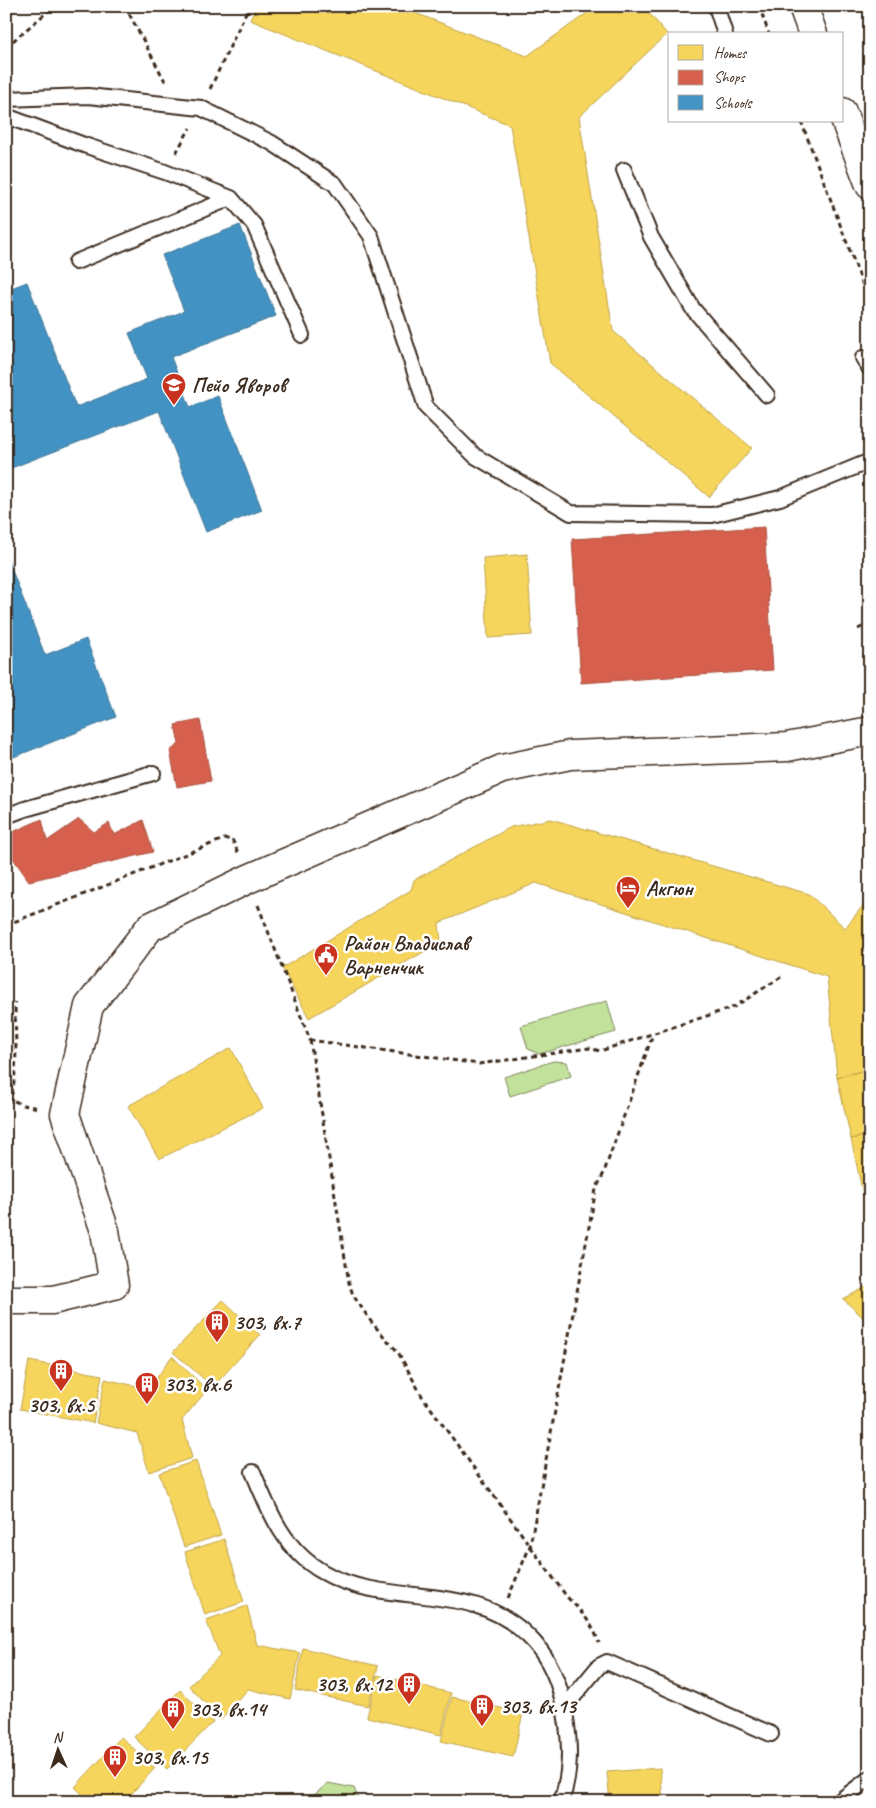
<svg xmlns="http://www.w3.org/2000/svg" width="876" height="1808" viewBox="0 0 876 1808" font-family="Caveat,sans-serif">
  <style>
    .green { fill: #c2e29b; stroke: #7e865c }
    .homes { fill: #f6d55c; stroke: #bea249 }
    .shops { fill: #d6604d; stroke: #a8503f }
    .schools { fill: #4393c3; stroke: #417492 }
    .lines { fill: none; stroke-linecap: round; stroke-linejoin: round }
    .lane-casing { stroke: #3b2a1e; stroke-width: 18 }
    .street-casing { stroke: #3b2a1e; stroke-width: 31 }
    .secondary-casing { stroke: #3b2a1e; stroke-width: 31 }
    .path { stroke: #3b2a1e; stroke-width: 3; stroke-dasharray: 5 4; stroke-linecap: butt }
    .lane { stroke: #fff; stroke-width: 14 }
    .street { stroke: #fff; stroke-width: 28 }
    .secondary { stroke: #fff; stroke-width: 28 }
    .labels { text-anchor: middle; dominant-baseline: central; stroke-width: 5; stroke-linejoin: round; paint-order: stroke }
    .poi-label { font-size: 21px; font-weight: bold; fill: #3b2a1e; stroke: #fff; text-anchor: start }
  </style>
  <rect width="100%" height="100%" fill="#fff"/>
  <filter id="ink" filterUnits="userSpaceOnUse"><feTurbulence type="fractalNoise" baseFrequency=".02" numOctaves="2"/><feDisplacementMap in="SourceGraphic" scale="10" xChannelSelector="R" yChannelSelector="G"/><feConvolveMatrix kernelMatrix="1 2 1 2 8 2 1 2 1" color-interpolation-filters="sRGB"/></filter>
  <g filter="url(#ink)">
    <path class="green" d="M607 1001 616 1032 539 1054 528 1049 521 1026Z
      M553 1061 567 1062 571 1076 510 1096 504 1077Z
      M328 1783 354 1788 360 1802H306Z"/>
    <path class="homes" d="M256 6H397L527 56 597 6H643L667 34 579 117 613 331 752 448 709 497 550 363 510 125 250 20Z
      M527 554 532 635 488 638 483 558Z
      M551 819 809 894 845 928 870 897V1069L837 1077 827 977 536 883 439 923 441 942 309 1018 282 968 411 890 414 880 511 827Z
      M231 1048 263 1108 159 1159 128 1106Z
      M870 1069V1135L851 1139 837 1077Z
      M870 1135V1198L864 1199 851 1139Z
      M870 1198V1224L864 1199Z
      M870 1285V1324L843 1299Z
      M223 1300 260 1335 213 1387 173 1352Z
      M172 1356 207 1390 182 1420 192 1458 149 1472 137 1433 96 1423 105 1379 149 1389Z
      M29 1361 102 1375 93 1423 20 1409Z
      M196 1461 221 1535 184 1547 159 1473Z
      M224 1539 244 1602 205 1615 185 1552Z
      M247 1606 257 1645 300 1653 290 1699 248 1689 221 1720 189 1686 220 1656 206 1620Z
      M303 1648 378 1666 368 1706 295 1690Z
      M377 1675 451 1693 441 1735 367 1717Z
      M180 1690 213 1722 167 1769 134 1737Z
      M452 1697 523 1713 513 1757 441 1741Z
      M121 1737 155 1768 124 1802H90L75 1787Z
      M660 1768 663 1800 610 1802 607 1772Z"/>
    <path class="shops" d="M764 527 773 670 581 683 572 539Z
      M200 720 211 781 177 787 170 751 179 744 175 725Z
      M42 819 47 841 79 819 94 832 109 823 114 835 143 820 153 852 29 881 12 857 6 859V835Z"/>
    <path class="schools" d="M240 225 276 316 171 357 190 407 218 396 262 510 206 532 159 411 6 470V290L27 282 76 407 147 379 129 333 184 311 162 255Z
      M6 555 45 655 86 639 116 717 6 760Z"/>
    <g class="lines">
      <defs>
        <path id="lane" d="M716 6 725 34
          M6 99 88 96 201 108 272 143 335 184 371 236 426 407 475 456 571 513 712 515 780 498 870 461
          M6 116 84 145 165 172 231 198 254 225 302 335
          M624 170 651 237 693 309 767 395
          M76 262 231 198
          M863 358 870 369
          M6 816 25 809 153 773
          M253 1472C269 1511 284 1550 323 1572 387 1609 472 1579 528 1636 546 1653 556 1674 562 1698 570 1733 573 1767 561 1802
          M564 1708 599 1666 607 1662 771 1734
          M838 1802 870 1778"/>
        <path id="street" d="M6 1300H53L114 1285 105 1231 65 1114 89 1006 150 927 248 879 502 769 570 755 787 747 870 731"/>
        <path id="secondary" d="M803 6 813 34
          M842 112 870 185"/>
      </defs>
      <use href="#lane" class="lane-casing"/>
      <use href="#street" class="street-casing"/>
      <use href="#secondary" class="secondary-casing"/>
      <path class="path" d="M125 6 166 83
        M759 6 769 34
        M6 47 54 6
        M210 89 249 6
        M801 121 870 304
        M176 153 190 128
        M858 629 870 623
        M258 905 310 1040 479 1064 589 1048 600 1051 734 1007 781 977
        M6 925 224 839H232L238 853
        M310 1040 349 1283 353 1295 372 1323 398 1352 422 1396 567 1597C581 1611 593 1624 599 1643
        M6 1097 23 1105 39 1108
        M6 1111C20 1082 15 1034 15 1002
        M508 1598 530 1546 596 1189 603 1175 653 1034"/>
      <use href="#lane" class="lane"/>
      <use href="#street" class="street"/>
      <use href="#secondary" class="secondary"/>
    </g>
  </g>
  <defs>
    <symbol id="school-pin" viewBox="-11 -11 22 30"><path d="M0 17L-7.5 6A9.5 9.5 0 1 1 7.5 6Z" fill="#c8321e" stroke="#fff"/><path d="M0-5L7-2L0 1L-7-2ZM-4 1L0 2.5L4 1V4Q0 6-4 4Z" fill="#fff"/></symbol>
    <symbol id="hotel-pin" viewBox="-11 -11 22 30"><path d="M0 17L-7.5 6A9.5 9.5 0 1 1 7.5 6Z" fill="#c8321e" stroke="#fff"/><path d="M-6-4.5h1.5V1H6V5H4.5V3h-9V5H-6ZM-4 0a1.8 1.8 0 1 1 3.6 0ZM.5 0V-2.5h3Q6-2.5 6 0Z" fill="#fff"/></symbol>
    <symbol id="civic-pin" viewBox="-11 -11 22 30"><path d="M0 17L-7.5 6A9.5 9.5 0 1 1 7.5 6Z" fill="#c8321e" stroke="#fff"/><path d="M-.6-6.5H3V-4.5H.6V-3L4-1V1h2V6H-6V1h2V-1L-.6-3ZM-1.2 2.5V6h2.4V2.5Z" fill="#fff"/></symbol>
    <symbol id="building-pin" viewBox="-11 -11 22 30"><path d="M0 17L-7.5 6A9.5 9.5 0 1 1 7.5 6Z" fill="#c8321e" stroke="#fff"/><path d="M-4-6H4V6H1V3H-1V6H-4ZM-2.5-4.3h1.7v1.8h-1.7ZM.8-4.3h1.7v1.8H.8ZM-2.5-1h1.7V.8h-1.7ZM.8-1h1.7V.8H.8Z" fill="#fff"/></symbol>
  </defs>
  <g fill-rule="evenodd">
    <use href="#school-pin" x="160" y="371" width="28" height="38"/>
    <use href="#hotel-pin" x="614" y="874" width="28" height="38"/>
    <use href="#civic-pin" x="312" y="941" width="28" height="38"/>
    <use href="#building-pin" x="203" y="1308" width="28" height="38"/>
    <use href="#building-pin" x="47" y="1357" width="28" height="38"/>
    <use href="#building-pin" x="133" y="1370" width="28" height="38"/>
    <use href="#building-pin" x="395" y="1670" width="28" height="38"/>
    <use href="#building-pin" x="468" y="1692" width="28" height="38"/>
    <use href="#building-pin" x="159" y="1695" width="28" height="38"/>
    <use href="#building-pin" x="101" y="1743" width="28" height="38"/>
  </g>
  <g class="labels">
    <g class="poi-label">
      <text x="192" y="385">Пейо Яворов</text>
      <text x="646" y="888">Акгюн</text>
      <text x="344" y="943">Район Владислав<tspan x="344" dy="24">Варненчик</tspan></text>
      <text x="234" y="1322">303, вх.7</text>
      <text x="164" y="1384">303, вх.6</text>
      <text x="61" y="1405" text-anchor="middle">303, вх.5</text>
      <text x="392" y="1684" text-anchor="end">303, вх.12</text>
      <text x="500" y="1706">303, вх.13</text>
      <text x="190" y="1709">303, вх.14</text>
      <text x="132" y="1757">303, вх.15</text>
    </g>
  </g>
  <rect width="876" height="1808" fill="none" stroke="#fff" stroke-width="25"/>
  <rect x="12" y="12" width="851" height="1783" fill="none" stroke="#3b2a1e" stroke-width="2" filter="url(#ink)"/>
  <rect x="668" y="32" width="175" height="90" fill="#ffffff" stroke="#b1aaa5"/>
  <rect x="678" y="45" width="25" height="15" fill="#f6d55c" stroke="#b1aaa5"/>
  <text x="714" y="58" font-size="15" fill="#3b2a1e">Homes</text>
  <rect x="678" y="70" width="25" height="15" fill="#d6604d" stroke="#b1aaa5"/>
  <text x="714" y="82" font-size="15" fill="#3b2a1e">Shops</text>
  <rect x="678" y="95" width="25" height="15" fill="#4393c3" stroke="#b1aaa5"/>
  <text x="714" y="108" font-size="15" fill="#3b2a1e">Schools</text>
  <g transform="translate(58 1750) rotate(357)" stroke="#ffffff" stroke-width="4" paint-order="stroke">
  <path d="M0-4L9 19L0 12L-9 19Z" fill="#3b2a1e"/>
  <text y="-8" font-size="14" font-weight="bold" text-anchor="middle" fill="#3b2a1e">N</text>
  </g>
</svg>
